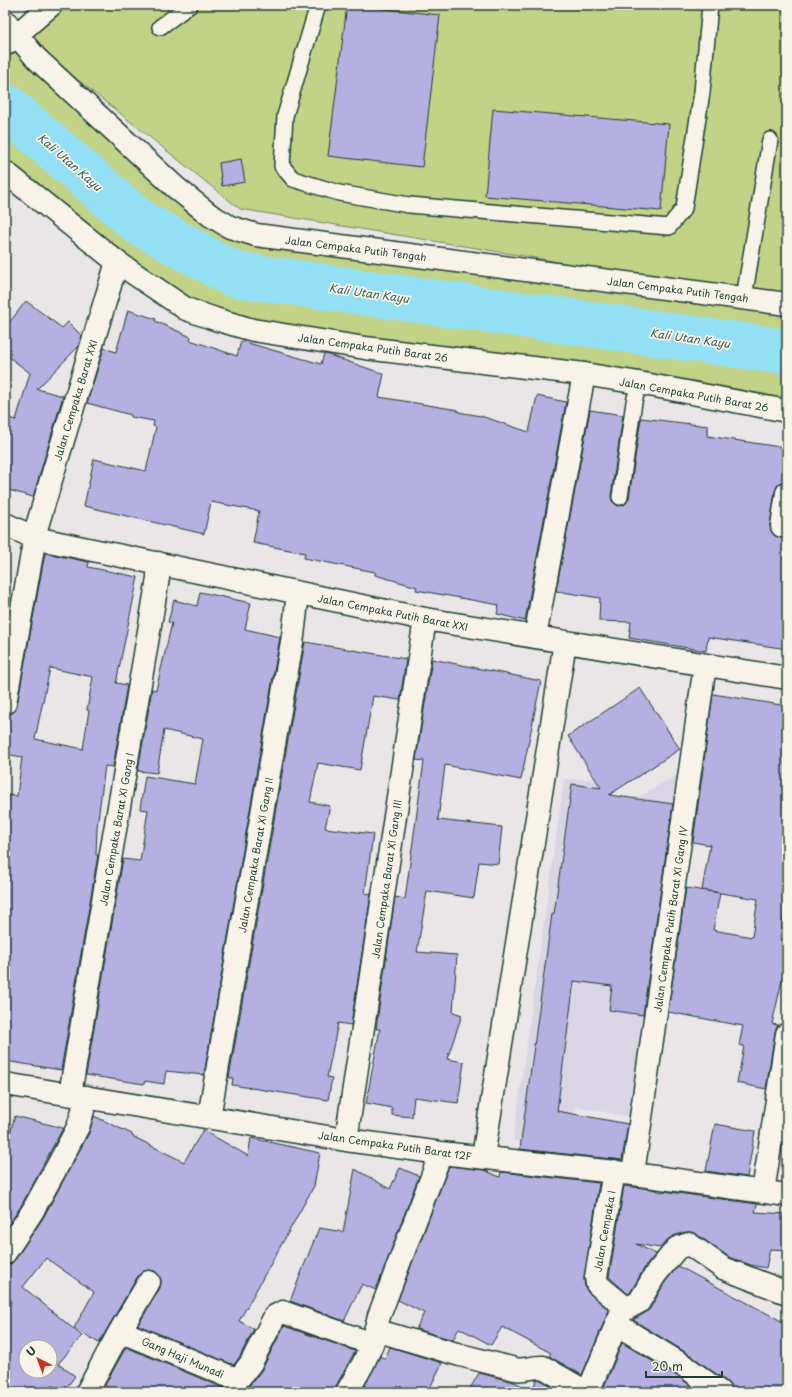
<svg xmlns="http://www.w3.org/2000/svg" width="792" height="1397" viewBox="0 0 792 1397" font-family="'Playpen Sans',sans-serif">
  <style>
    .built { fill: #dad5e5 }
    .green { fill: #c2d286; stroke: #70885d }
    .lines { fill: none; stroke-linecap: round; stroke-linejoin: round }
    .river { stroke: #93dff3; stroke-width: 46 }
    .building { fill: #b6afe1; stroke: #1f3d34; fill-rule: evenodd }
    .lane-casing { stroke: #1f3d34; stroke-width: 18 }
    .street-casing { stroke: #1f3d34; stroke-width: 25 }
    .secondary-casing { stroke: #1f3d34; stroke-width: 25 }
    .lane { stroke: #f7f3e8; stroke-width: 15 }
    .street { stroke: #f7f3e8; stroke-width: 22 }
    .secondary { stroke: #f7f3e8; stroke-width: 22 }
    .labels { text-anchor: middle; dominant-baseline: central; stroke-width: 3.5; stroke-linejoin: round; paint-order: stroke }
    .street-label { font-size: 10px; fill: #1f3d34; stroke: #f7f3e8 }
    .water-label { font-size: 11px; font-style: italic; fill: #365d5a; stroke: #f7f3e8 }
  </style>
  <rect width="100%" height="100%" fill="#eae5e7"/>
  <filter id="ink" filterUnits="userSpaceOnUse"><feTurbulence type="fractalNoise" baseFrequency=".025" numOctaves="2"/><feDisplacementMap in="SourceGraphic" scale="8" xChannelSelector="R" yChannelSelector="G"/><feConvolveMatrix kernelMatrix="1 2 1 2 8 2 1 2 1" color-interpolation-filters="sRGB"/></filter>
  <g filter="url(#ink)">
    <path class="built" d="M677 775 680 784 638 1119 575 1106 566 1148 513 1141 564 779H593L601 786 609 798 633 800Z"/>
    <path class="green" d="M59 5H787V305L542 259 240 209 29 41 230 227 787 307V411L215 319 5 172V51Z"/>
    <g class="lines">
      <path class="river" d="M5 106 139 222 233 274 787 352"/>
    </g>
    <path class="building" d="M347 5 440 15 422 167 328 156Z
      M493 109 669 124 661 211 485 196Z
      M241 159 245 182 222 186 219 163Z
      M26 301 62 328 68 322 82 336 78 347 37 389 63 396 33 497 5 489V417L16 420 30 373 5 354V328Z
      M128 310 156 319 155 321 191 337 190 340 237 356 241 341 321 364 324 354H326L384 374 379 397 458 410V412L481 416 529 432 537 396 566 402 525 621 497 614 499 605 416 590 417 587 375 575V572L304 558 305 553 253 543 259 511 211 502 204 534 84 506 94 459 146 471 156 427 153 426 154 421 131 417V415L87 403 104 348 116 352Z
      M590 410 623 415 611 496 612 501 615 504 618 506 624 505 627 502 629 498 641 418 708 426 707 436 787 448V481L782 482 778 485 775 491 770 525 771 531 775 536 781 538 787 537V649L708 637 706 651 629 638 631 622 599 621 600 598 556 591Z
      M45 553 89 562 88 567 138 577 116 683 127 685 113 767 105 766 97 827 96 855H98L61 1070 5 1061V795L17 796 22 757 5 754V736L9 715 15 711 17 705ZM50 668 93 677 87 710H89L83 749 35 739Z
      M200 592 251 603 245 629 280 637 204 1075 166 1071 164 1084 145 1081 144 1084 86 1075 123 859 140 861 148 810 140 809 145 776 195 784 203 739 164 730 157 773 138 771 152 689 156 690 172 623 168 622 174 600 197 606Z
      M305 642 406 659 400 700 373 696 360 770 318 763 310 802 330 806 325 828 373 834 365 893 371 894 351 1025 338 1023 327 1077 332 1078 328 1100 232 1085 233 1078H229Z
      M432 659 541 681 521 780 445 765 438 820 502 827 498 864 479 862 474 898 427 891 417 952 457 955 453 1012 462 1015 447 1059 464 1062 458 1103 414 1097 412 1117 392 1115V1108L366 1103 380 1029H376L395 897 405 899 424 761 416 760Z
      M640 688 680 749 609 795 673 804 643 1015 609 1010 612 986 574 981 557 1111 628 1124 622 1160 520 1149 552 914H554L572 784 601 788 568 736Z
      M713 694 787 706V893L780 939 787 941V949L782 972H784L772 1024 778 1025 775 1032 766 1089 737 1083 744 1046 739 1045 743 1026 668 1012 686 888 720 893 713 930 752 937 758 899 702 890 710 845 693 842Z
      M15 1116 63 1128 21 1206 5 1230V1151Z
      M94 1116 132 1134V1136L184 1162 203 1130 248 1156 251 1138 320 1153 314 1186 239 1321 254 1329 240 1356 234 1365 138 1325 160 1288 161 1283 160 1276 155 1271 150 1270 143 1271 138 1276 99 1343 74 1328 94 1292 46 1258 23 1287 82 1336 58 1364 75 1376 63 1392 50 1384 43 1392H5V1265L11 1264 15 1260 43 1218 89 1133ZM26 1347H50V1371H26Z
      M715 1124 755 1131 747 1177 706 1171Z
      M449 1166 484 1170 500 1177 501 1172 599 1183 584 1279 585 1286 589 1293 609 1310 582 1375 549 1356 551 1353 502 1327 491 1345 459 1328 453 1340 416 1329 424 1313 398 1300Z
      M400 1168 419 1176 376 1290 362 1284 344 1321 290 1301 319 1228 343 1232 355 1169 390 1189Z
      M624 1186 652 1189 662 1192 663 1191 757 1204 755 1212 787 1214V1250L770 1249 766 1268 751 1265 729 1257 696 1234 691 1232H685L673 1236 667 1240 660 1248 636 1244 656 1254 645 1267 630 1293 628 1294 609 1277Z
      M678 1266 787 1324V1392H732L731 1387 727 1382 693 1357 633 1320 645 1313 650 1309 665 1282Z
      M284 1326 355 1351 336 1386 335 1392H114L105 1385 126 1347 228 1390 242 1389 250 1385 261 1371Z
      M622 1343 679 1377 699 1392H602Z
      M390 1347 442 1363 428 1392H361L380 1356 385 1359Z
      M479 1373 514 1382 531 1390 537 1380 539 1379 561 1392H468Z"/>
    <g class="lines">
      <defs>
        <path id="lane" d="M318 5 285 116 282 166 293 179 339 193 409 205 669 227 684 208 702 92 710 5
          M160 27 190 5
          M744 298 770 140
          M620 497 634 402 639 383"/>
        <path id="street" d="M5 524 35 538 425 619 787 678
          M782 526 787 493
          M535 637 584 374
          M5 703 37 526 117 262
          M5 1084 346 1140 441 1153 633 1174 787 1195
          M70 1094 158 578V563
          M209 1117 293 636 298 593
          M346 1140 425 619
          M483 1157 565 642
          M633 1174 705 665
          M763 1192 787 1034
          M5 1253 32 1212 58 1165 78 1127 87 1097
          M622 1311 639 1302 655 1275 677 1248 689 1244 723 1268 787 1293
          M616 1324 686 1367 720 1392
          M375 1330 460 1355 515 1369C525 1371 533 1366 543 1367L586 1392
          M120 1331 149 1282
          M87 1392 120 1331 233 1378 240 1377 251 1363 275 1316 283 1312 372 1344
          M347 1392 363 1364 372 1344 379 1316 441 1153
          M588 1392 622 1311V1307L621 1304 597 1284 596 1277 614 1171"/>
        <path id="secondary" d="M5 21 36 58 175 187 210 215 230 227 256 235 787 304
          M6 44 51 5
          M5 172 117 262 186 309 215 319 253 330 365 348 584 374 639 383 787 411"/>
      </defs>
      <use href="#lane" class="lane-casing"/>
      <use href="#street" class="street-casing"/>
      <use href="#secondary" class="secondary-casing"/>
      <use href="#lane" class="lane"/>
      <use href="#street" class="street"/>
      <use href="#secondary" class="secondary"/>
    </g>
  </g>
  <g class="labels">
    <g class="street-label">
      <text transform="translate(356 248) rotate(7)">Jalan Cempaka Putih Tengah</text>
      <text transform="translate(678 289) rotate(7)">Jalan Cempaka Putih Tengah</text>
      <text transform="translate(373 347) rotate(8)">Jalan Cempaka Putih Barat 26</text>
      <text transform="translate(694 394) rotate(10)">Jalan Cempaka Putih Barat 26</text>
      <text transform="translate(75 400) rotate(-73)">Jalan Cempaka Barat XXI</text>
      <text transform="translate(393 612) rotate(11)">Jalan Cempaka Putih Barat XXI</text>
      <text transform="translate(116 829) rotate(-80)">Jalan Cempaka Barat XI Gang I</text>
      <text transform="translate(255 855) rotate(-80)">Jalan Cempaka Barat XI Gang II</text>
      <text transform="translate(386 879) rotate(-82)">Jalan Cempaka Barat XI Gang III</text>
      <text transform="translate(670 919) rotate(-82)">Jalan Cempaka Putih Barat XI Gang IV</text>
      <text transform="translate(395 1145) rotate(8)">Jalan Cempaka Putih Barat 12F</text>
      <text transform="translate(604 1231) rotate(-80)">Jalan Cempaka I</text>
      <text transform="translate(183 1357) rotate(23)">Gang Haji Munadi</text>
    </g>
    <g class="water-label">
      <text transform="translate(70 162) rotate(41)">Kali Utan Kayu</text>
      <text transform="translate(369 293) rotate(8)">Kali Utan Kayu</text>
      <text transform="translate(690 338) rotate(8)">Kali Utan Kayu</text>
    </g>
  </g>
  <rect width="792" height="1397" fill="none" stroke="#f7f3e8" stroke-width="20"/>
  <rect x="10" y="10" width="772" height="1377" fill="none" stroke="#1f3d34" stroke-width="1.5" filter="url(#ink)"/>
  <g transform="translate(38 1359) rotate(318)"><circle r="19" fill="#f7f3e8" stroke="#a1aaa0"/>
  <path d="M0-3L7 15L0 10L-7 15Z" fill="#c8321e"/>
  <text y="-6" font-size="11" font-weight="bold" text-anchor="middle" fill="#1f3d34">U</text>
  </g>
  <path d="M646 1371v6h76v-6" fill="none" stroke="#1f3d34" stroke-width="2"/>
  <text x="652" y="1371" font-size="12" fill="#1f3d34" stroke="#f7f3e8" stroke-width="3" paint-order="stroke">20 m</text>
</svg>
